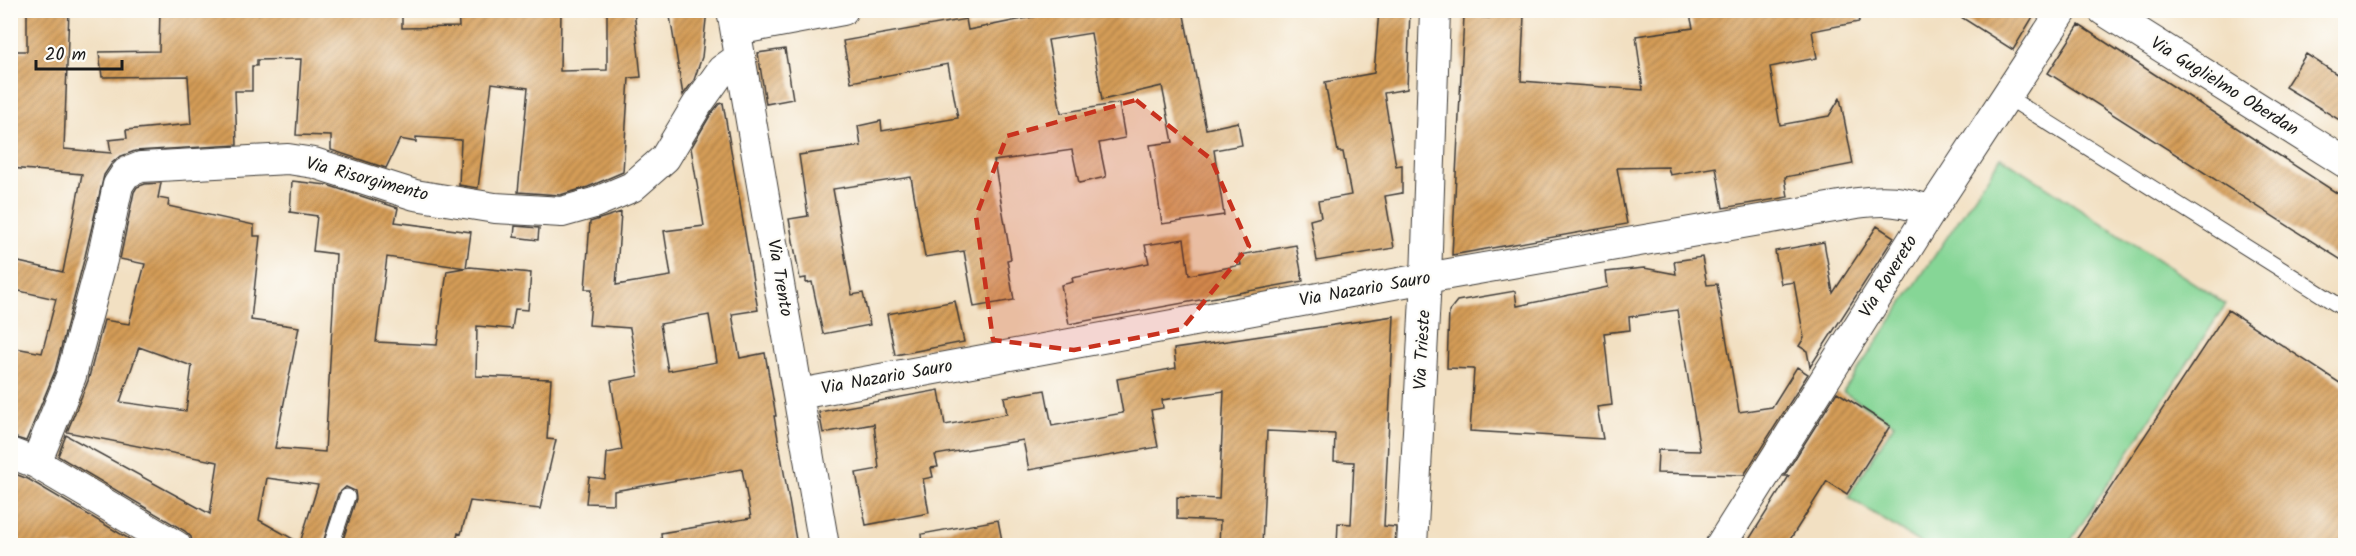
<svg xmlns="http://www.w3.org/2000/svg" width="2356" height="556" viewBox="0 0 2356 556" font-family="Kalam,sans-serif">
  <style>
    .green { fill: #86d696; stroke: #517959; stroke-width: 1.5 }
    .building { fill: url(#building-hatch); fill-rule: evenodd }
    .lines { fill: none; stroke-linecap: round; stroke-linejoin: round }
    .lane-casing { stroke: #3c3935; stroke-width: 17 }
    .street-casing { stroke: #3c3935; stroke-width: 32 }
    .lane { stroke: #fff; stroke-width: 15 }
    .street { stroke: #fff; stroke-width: 30 }
    .marked { fill: #c8321e; fill-opacity: 0.2; stroke: #c8321e; stroke-width: 4.5; stroke-dasharray: 12 8; stroke-linejoin: round }
    .labels { text-anchor: middle; dominant-baseline: central; stroke-width: 4.5; stroke-linejoin: round; paint-order: stroke }
    .street-label { font-size: 18px; fill: #1c1c1c; stroke: #fdfcf7 }
  </style>
  <defs>
    <pattern id="building-hatch" width="6" height="6" patternUnits="userSpaceOnUse" patternTransform="scale(1.5)"><rect width="6" height="6" fill="#d49c57"/><path d="M-1 1l2-2M0 6l6-6M5 7l2-2" fill="none" stroke="#ab7e47"/></pattern>
  </defs>
  <rect width="100%" height="100%" fill="#fdfcf7"/>
  <filter id="ink" filterUnits="userSpaceOnUse"><feTurbulence type="fractalNoise" baseFrequency=".0167" numOctaves="2"/><feDisplacementMap in="SourceGraphic" scale="12" xChannelSelector="R" yChannelSelector="G"/><feConvolveMatrix kernelMatrix="1 2 1 2 8 2 1 2 1" color-interpolation-filters="sRGB"/></filter>
  <filter id="wash" filterUnits="userSpaceOnUse"><feTurbulence type="fractalNoise" baseFrequency=".008" numOctaves="4" result="noise"/><feDisplacementMap in="SourceGraphic" scale="24" xChannelSelector="R" yChannelSelector="G"/><feGaussianBlur stdDeviation="1.35" result="paint"/><feColorMatrix in="noise" values="0 0 0 0 0 0 0 0 0 0 0 0 0 0 0 0 0 1.4 0 .05"/><feComposite in="paint" operator="in"/></filter>
  <g filter="url(#wash)">
    <rect width="100%" height="100%" fill="#f2e0c2"/>
    <path class="green" d="M2001 157 2226 304 2068 545H1923L1848 497 1894 424 1843 392Z"/>
    <g id="blocks">
      <path class="building" d="M27 10H69L64 149 111 153 109 140 127 138 126 130 191 124 188 76 102 77 99 52 159 51 160 10H212V13L258 14V10H402V28L459 27 458 10H561L560 71 607 70V10H634L641 77 629 78 623 172 588 187 560 195 518 192 528 88 492 83 478 188 459 185 461 140 416 137V142L400 139 386 168 331 150V136L296 135 301 59 257 60V66H252V91H235L237 145 135 151 119 157 112 163 104 175 85 256 55 371 26 441 10 436V347L42 353 56 299 10 289V260L63 272 82 174 10 168V51H27Z
        M669 10H707L702 57 694 80 683 95Z
        M1068 10H1183L1206 129 1238 122 1242 145 1214 150 1224 215 1162 224 1150 145 1173 142 1162 86 1102 100 1091 33 1048 40 1061 113 1119 103 1125 138 1099 143 1106 177 1079 183 1072 150 994 161 1011 259 1007 260 1014 300 974 307 964 251 925 257 911 177 833 189 852 295 863 293 870 325 823 334 812 282 806 283V278L800 279 789 219 808 216 799 155 861 146 858 126 881 121 882 131 958 118 948 64 851 82 843 41 966 19 968 30Z
        M1379 10H1410L1407 89 1384 93 1396 166 1402 165V193L1385 196 1394 248 1317 261 1310 220 1321 217 1318 201 1351 195 1343 152H1338L1325 82 1374 73Z
        M1689 10H1858L1859 22 1812 31 1817 58 1770 67 1780 125 1829 116 1840 98 1853 164 1785 177 1788 197 1723 208 1716 167 1670 175 1668 167 1617 168 1627 224 1452 255 1464 16 1489 18V14L1524 15 1521 81 1643 90 1636 36 1693 28Z
        M1950 10H2037L2013 50Z
        M2079 25 2346 199V263L2048 73Z
        M785 49 793 99 766 104 758 53Z
        M2306 54 2346 80V124L2285 87Z
        M723 103 758 310 732 314 740 358 765 353 776 416H774L797 546H662L661 533 751 518 742 469 614 491V504L586 503 589 477 605 479 607 453 622 450 611 381 638 376 630 328 589 325 592 289H585L590 222 621 212 616 285 671 276 664 231 704 226 691 148 711 114 719 104ZM709 315 717 362 668 371 660 324Z
        M292 181 327 185 398 208 395 222 471 232 466 268 387 257 376 342 437 345 447 271 470 267 531 273 528 310 515 309 512 329 477 326 476 376 551 379 547 439 556 440 540 509 470 501 461 534 458 533 455 546H341L356 499 355 491 346 487 338 494 322 546H193L191 537 185 531 58 456 66 435 210 514 218 462 67 432 88 381 104 320 129 324 145 264 120 259 134 192 137 187 145 184 161 183 158 198 169 200 168 206 254 225V236H260L251 320 299 327 275 448 325 452 336 254 313 251 317 216 290 212ZM139 347 192 366 186 411 120 402ZM267 478 318 485 300 543 259 520Z
        M515 226 539 228 538 240 514 237Z
        M1877 226 1894 237 1810 367 1807 351 1799 346 1804 338 1794 282 1781 284 1775 251 1824 242 1833 293Z
        M1184 239 1189 275 1241 265 1239 255 1296 245 1303 281 1069 324 1061 285 1073 282 1072 278 1149 263 1145 245Z
        M1702 257 1707 285 1717 284 1739 412 1772 407 1797 367 1808 374 1744 475 1657 473 1658 450 1700 451 1677 310 1629 317 1630 330 1604 333 1612 405 1597 407 1603 439 1470 431 1474 369 1447 368 1449 311 1457 301 1515 291 1517 306 1608 287 1606 272 1644 268 1676 274 1674 261Z
        M955 301 964 342 895 355 887 314Z
        M2228 310 2346 387V546H2072Z
        M1394 316 1384 526 1396 527 1395 546H1337L1338 523 1351 524 1354 462 1334 461 1335 434 1267 431 1262 546H1219L1220 521 1177 519V497L1219 499 1224 391 1162 400 1163 408 1151 410 1158 447 1029 470 1023 440 935 455 938 467 931 468 933 477 923 479 929 513 866 525 856 473 879 469 874 424 823 433 819 412 939 390 945 425 1007 414 1004 397 1045 390 1052 426 1123 413 1117 379 1176 368 1174 349Z
        M1837 392 1890 426 1847 494 1827 481 1786 546H1745L1789 476H1784Z
        M10 472 28 479 141 546H25L10 537Z
        M998 520 1003 546H923L922 534Z"/>
    </g>
  </g>
  <g filter="url(#ink)">
    <use href="#blocks" fill-opacity="0" stroke="#3c3935" stroke-width="1.5"/>
    <g class="lines">
      <defs>
        <path id="lane" d="M2006 96 2346 310
          M331 546 347 497"/>
        <path id="street" d="M732 10 824 546
          M2103 10 2346 163
          M736 30 843 10
          M799 394 1426 278 1857 203C1887 199 1902 201 1931 211
          M10 453 36 463 176 546
          M36 463 71 376 102 260 118 185 126 173 141 167 288 159 314 163 415 195 495 208 562 212 594 203 632 187 665 158 697 105 722 70 739 58
          M1412 546 1426 278 1435 10
          M1720 546 1931 211 2063 10"/>
      </defs>
      <use href="#lane" class="lane-casing"/>
      <use href="#street" class="street-casing"/>
      <use href="#lane" class="lane"/>
      <use href="#street" class="street"/>
    </g>
  </g>
  <path class="marked" d="M1136 100 1211 159 1249 246 1182 329 1074 350 993 340 976 216 1007 136Z"/>
  <g class="labels">
    <g class="street-label">
      <text transform="translate(2224 87) rotate(32)">Via Guglielmo Oberdan</text>
      <text transform="translate(367 180) rotate(15)">Via Risorgimento</text>
      <text transform="translate(1889 277) rotate(-58)">Via Rovereto</text>
      <text transform="translate(779 278) rotate(80)">Via Trento</text>
      <text transform="translate(1365 290) rotate(-10)">Via Nazario Sauro</text>
      <text transform="translate(1423 350) rotate(-87)">Via Trieste</text>
      <text transform="translate(887 378) rotate(-10)">Via Nazario Sauro</text>
    </g>
  </g>
  <rect width="2356" height="556" fill="none" stroke="#fdfcf7" stroke-width="36"/>
  <path d="M36 60v9h86v-9" fill="none" stroke="#1c1c1c" stroke-width="3"/>
  <text x="45" y="60" font-size="18" fill="#1c1c1c" stroke="#fdfcf7" stroke-width="4.5" paint-order="stroke">20 m</text>
</svg>
